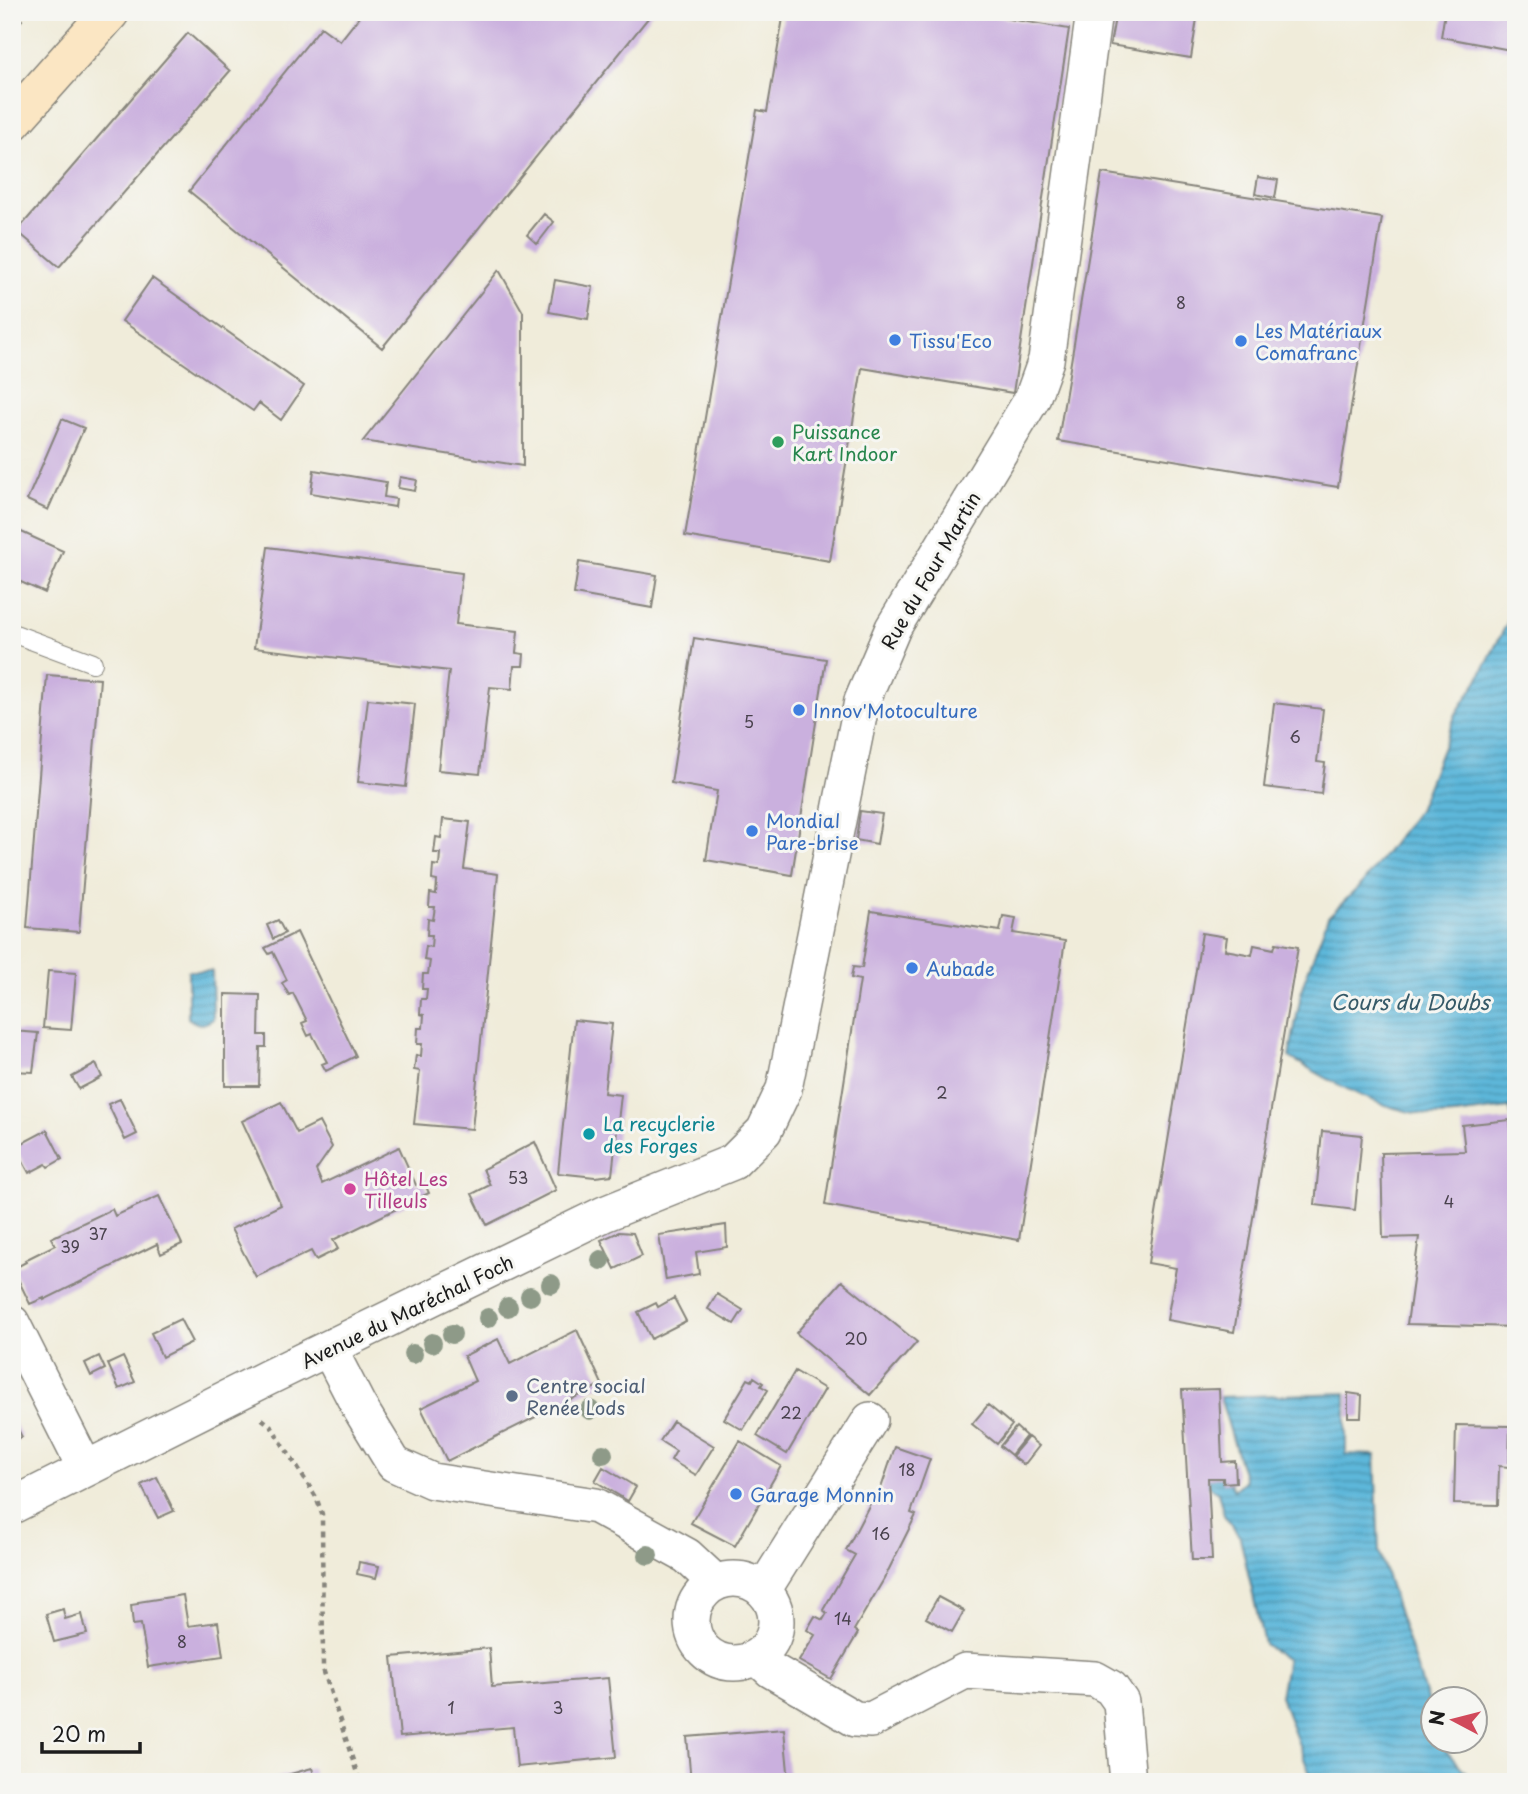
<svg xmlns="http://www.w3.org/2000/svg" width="1528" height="1794" viewBox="0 0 1528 1794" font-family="'Playpen Sans',sans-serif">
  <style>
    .water { fill: url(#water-rules); stroke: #3c6a7b; stroke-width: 2 }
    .building { fill: #cab0de }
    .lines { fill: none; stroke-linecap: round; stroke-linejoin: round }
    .lane-casing { stroke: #86847b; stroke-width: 20 }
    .street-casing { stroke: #86847b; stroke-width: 38 }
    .secondary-casing { stroke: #86847b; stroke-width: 41 }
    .path { stroke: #86847b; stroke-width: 4.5; stroke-dasharray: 5 5; stroke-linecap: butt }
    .lane { stroke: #fff; stroke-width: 18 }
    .street { stroke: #fff; stroke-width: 35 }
    .secondary { stroke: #fbe6c3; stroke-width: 38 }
    .tree { fill: #8e9a88 }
    .shop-dot { fill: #3f7fe0; stroke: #f6f6f2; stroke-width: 2.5 }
    .leisure-dot { fill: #2e9e5b; stroke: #f6f6f2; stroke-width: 2.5 }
    .culture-dot { fill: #0f9aa8; stroke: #f6f6f2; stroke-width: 2.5 }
    .hotel-dot { fill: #d1479c; stroke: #f6f6f2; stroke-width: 2.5 }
    .service-dot { fill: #5c6f8a; stroke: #f6f6f2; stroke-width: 2.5 }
    .labels { text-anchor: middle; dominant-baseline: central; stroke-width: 6; stroke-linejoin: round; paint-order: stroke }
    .number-label { font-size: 16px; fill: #48414c }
    .shop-label { font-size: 19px; fill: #366cbe; stroke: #f6f6f2; text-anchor: start }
    .leisure-label { font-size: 19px; fill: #27864d; stroke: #f6f6f2; text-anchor: start }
    .street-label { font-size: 19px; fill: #1c1c1c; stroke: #f6f6f2 }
    .culture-label { font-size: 19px; fill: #0d838f; stroke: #f6f6f2; text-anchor: start }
    .hotel-label { font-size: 19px; fill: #b23c85; stroke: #f6f6f2; text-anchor: start }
    .service-label { font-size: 19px; fill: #4e5e75; stroke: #f6f6f2; text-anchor: start }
    .water-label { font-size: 21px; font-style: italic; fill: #365a68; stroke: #f6f6f2 }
  </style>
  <defs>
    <pattern id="water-rules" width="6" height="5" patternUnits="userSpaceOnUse" patternTransform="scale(1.75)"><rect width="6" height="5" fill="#5db7da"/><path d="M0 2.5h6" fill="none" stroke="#4c94b0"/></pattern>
  </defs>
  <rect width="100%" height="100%" fill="#f6f6f2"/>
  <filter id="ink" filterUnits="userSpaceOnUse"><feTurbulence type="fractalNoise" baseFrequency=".0143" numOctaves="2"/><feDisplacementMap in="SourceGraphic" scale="14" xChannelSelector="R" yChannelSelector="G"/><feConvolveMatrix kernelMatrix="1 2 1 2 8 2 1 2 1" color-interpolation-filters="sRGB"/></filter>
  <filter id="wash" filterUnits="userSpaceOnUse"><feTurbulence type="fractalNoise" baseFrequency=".00686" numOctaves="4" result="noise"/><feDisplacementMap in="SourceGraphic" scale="28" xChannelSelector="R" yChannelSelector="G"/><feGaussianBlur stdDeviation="1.57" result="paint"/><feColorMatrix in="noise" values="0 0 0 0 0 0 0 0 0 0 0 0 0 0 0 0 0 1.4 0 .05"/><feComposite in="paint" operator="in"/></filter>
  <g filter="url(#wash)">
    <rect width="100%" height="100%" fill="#f0ecda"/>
    <path class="water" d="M1516 606V1140L1510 1108C1486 1110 1451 1118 1428 1115 1376 1109 1333 1082 1289 1057L1303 984 1328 917 1362 884 1418 810 1456 714 1478 680Z
      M188 971H212L213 1019C203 1026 197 1025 188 1018Z
      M1346 1393V1454L1375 1455 1379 1552 1433 1718 1434 1742H1441L1444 1749 1475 1782H1313L1280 1695 1287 1660 1264 1644 1240 1537 1224 1515 1218 1492 1208 1486V1478H1223V1482H1230L1234 1490 1245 1480 1220 1397Z"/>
    <g id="blocks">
      <path class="building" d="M12 12 22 20 12 31Z
        M363 12H653L382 348 189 191 321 27 340 41Z
        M784 12H967L1069 29 1013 393 862 368 830 561 685 536 757 110 767 112Z
        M1116 12H1198L1191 58 1110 45Z
        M1445 12H1516V51L1441 37Z
        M188 33 230 71 59 267 17 231Z
        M1102 173 1382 218 1338 487 1058 441Z
        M1258 177 1278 180 1275 198 1255 194Z
        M544 214 554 222 537 244 527 235Z
        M499 270 523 312V466L363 441Z
        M152 278 304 386 281 420 259 403 253 411 122 321Z
        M555 280 593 287 588 319 549 312Z
        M62 419 84 428 48 510 27 500Z
        M314 470 386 482 384 497 396 499 395 507 311 493Z
        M400 477 417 480 415 491 398 488Z
        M17 530 63 551 45 593 12 578V540Z
        M268 547 462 573 456 624 518 631 516 653 524 654 523 666H514L512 689 490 687 480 774 438 770 449 671 254 648Z
        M579 562 657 575 652 608 574 594Z
        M694 638 826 659 792 875 706 860 717 791 671 783Z
        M47 675 100 679 79 932 27 928Z
        M368 699 415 704 406 787 358 782Z
        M1274 703 1323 709 1317 762 1325 763 1321 794 1264 787Z
        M860 811 882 814 877 844 856 840Z
        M443 819 470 822 464 869 498 874 472 1129 414 1124 420 1071 414 1070 416 1055 421 1056 422 1044H417L418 1028H423L424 1015 420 1014 421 999H426L427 989H422L423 974H428L430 961 424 960 426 946 431 947 432 935H427L428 919 433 920 435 907H429L430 893 436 894 437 881 432 880 433 865 439 866 440 853H434L436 837 441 838Z
        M871 911 1000 931 1003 916 1016 918 1013 933 1065 941 1019 1240 825 1205 860 980 851 978 853 967 862 968Z
        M278 920 285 933 273 939 267 925Z
        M297 932 356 1056 326 1071 322 1064 327 1062 312 1034 308 1036 302 1023 307 1021 293 993 289 995 282 983 287 980 273 952 269 954 265 948Z
        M1202 933 1227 937 1225 950 1252 955 1254 945 1274 949 1276 943 1298 947 1234 1332 1167 1320 1176 1268 1148 1263Z
        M48 971 76 973 71 1030 43 1028Z
        M225 994 260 995 259 1035H266V1047H260L259 1086H225Z
        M574 1020 612 1024 604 1093 621 1095 612 1175 595 1177 558 1173Z
        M12 1031 38 1033 33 1072 12 1071Z
        M96 1064 102 1077 79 1089 72 1077Z
        M120 1099 137 1134 125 1140 108 1104Z
        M281 1102 297 1133 319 1122 332 1147 316 1170 322 1184 399 1147 416 1185 424 1182 429 1193 333 1240 338 1249 316 1260 311 1251 256 1277 231 1229 281 1205 242 1121Z
        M1510 1120 1514 1163 1516 1165V1327L1407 1324 1419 1237 1383 1238 1381 1153 1465 1151 1462 1125Z
        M47 1130 62 1159 48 1167 46 1164 29 1173 15 1147Z
        M1322 1131 1362 1135 1355 1210 1315 1205Z
        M535 1142 556 1190 487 1225 472 1194 490 1185 483 1169Z
        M159 1196 182 1244 161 1254 157 1244 44 1300V1298L30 1304 13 1269 26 1262 25 1260 55 1245 51 1238 112 1209 115 1216Z
        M726 1225 727 1247 696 1252 699 1274 666 1280 659 1235Z
        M619 1232 633 1233 642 1256 615 1269 601 1240Z
        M842 1281 917 1342 870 1395 796 1333Z
        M717 1294 743 1310 734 1324 708 1309Z
        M674 1298 686 1321 651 1339 638 1312 656 1303 658 1307Z
        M180 1319 192 1342 162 1357 151 1333Z
        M577 1330 602 1384 447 1461 421 1408 475 1381 464 1356 498 1339 510 1364Z
        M99 1356 105 1369 91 1376 85 1363Z
        M123 1357 135 1382 119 1389 108 1364Z
        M795 1371 825 1389 787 1454 757 1436Z
        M754 1377 763 1383 761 1386 768 1390 743 1430 724 1419 748 1379 752 1381Z
        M1219 1389 1222 1462 1235 1461 1236 1482 1223 1483V1478H1208L1212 1560H1192L1182 1390Z
        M1348 1393 1362 1395 1361 1417H1348Z
        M988 1405 1012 1425 997 1444 972 1424Z
        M12 1418 22 1437 12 1441Z
        M673 1421 714 1446 696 1475 671 1460 676 1451 660 1441Z
        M1456 1425 1510 1426 1509 1467 1499 1466 1498 1505 1454 1504Z
        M1016 1427 1026 1436 1011 1455 1000 1446Z
        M1028 1437 1039 1446 1024 1465 1012 1456Z
        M740 1441 781 1466 735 1546 691 1523Z
        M895 1447 930 1459 911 1513 916 1515 884 1579 854 1630 858 1633 831 1679 799 1661 815 1635 807 1630 815 1616 823 1620 827 1613 823 1610 855 1555 846 1550 874 1496 878 1497Z
        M603 1467 636 1487 628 1501 595 1481Z
        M157 1477 174 1511 158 1518 141 1485Z
        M359 1562 379 1566 376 1578 357 1574Z
        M183 1595 188 1626 218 1622 223 1656 148 1667 141 1624 133 1625 131 1605 138 1604V1602Z
        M938 1597 964 1611 952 1632 926 1618Z
        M63 1609 65 1619 82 1614 87 1634 54 1642 46 1614Z
        M489 1648 492 1687 608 1678 616 1757 517 1767 513 1727 400 1737 392 1657Z
        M784 1729 789 1782H691L687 1737Z
        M312 1768 316 1782H265V1781Z"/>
    </g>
  </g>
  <g filter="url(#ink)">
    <use href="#blocks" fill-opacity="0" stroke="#86847b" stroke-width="2"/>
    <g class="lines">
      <defs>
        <path id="lane" d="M12 633 93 663"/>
        <path id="street" d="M12 1323 85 1468
          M329 1349 358 1405 394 1464 432 1481 596 1506 687 1556 715 1582
          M12 1506 267 1378 604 1214 733 1162 764 1131 784 1089 862 701 893 628 1032 399 1046 360 1094 12
          M692 1621a42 42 0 1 1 84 0a42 42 0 1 1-84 0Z
          M764 1589 870 1420
          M758 1658 771 1670 855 1719 871 1720 965 1671 1095 1679 1111 1688 1121 1702 1128 1782"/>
        <path id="secondary" d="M12 122 110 12"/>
      </defs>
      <use href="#lane" class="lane-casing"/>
      <use href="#street" class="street-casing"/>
      <use href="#secondary" class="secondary-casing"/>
      <path class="path" d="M262 1419 271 1426 316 1497 322 1514 323 1669 360 1782"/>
      <use href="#lane" class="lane"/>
      <use href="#street" class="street"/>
      <use href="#secondary" class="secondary"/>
    </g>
    <g class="tree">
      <circle cx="601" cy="1260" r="10"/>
      <circle cx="551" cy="1284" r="10"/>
      <circle cx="530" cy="1296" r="10"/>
      <circle cx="508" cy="1307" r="10"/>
      <circle cx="488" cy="1318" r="10"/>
      <circle cx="452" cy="1334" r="10"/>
      <circle cx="432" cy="1343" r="10"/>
      <circle cx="413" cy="1354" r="10"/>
      <circle cx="590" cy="1410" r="10"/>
      <circle cx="603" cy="1454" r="10"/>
      <circle cx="648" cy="1555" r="10"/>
    </g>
  </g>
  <g class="shop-dot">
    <circle cx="895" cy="340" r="7"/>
    <circle cx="1241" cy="341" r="7"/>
    <circle cx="799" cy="710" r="7"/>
    <circle cx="752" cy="831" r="7"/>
    <circle cx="912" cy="968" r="7"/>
    <circle cx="736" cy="1494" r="7"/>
  </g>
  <circle class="leisure-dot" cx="778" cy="442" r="7"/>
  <circle class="culture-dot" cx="589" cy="1134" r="7"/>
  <circle class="hotel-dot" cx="350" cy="1189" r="7"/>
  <circle class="service-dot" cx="512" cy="1396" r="7"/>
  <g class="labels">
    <g class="number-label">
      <text x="1181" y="302">8</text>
      <text x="749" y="721">5</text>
      <text x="1295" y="736">6</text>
      <text x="942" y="1092">2</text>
      <text x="518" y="1177">53</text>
      <text x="1449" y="1201">4</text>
      <text x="98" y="1233">37</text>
      <text x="70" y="1246">39</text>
      <text x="856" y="1338">20</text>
      <text x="791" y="1412">22</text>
      <text x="907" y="1469">18</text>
      <text x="881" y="1533">16</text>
      <text x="843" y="1618">14</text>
      <text x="182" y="1641">8</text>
      <text x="451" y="1707">1</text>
      <text x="558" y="1707">3</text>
    </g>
    <g class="shop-label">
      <text x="1255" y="330">Les Matériaux<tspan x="1255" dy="22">Comafranc</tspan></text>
      <text x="909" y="340">Tissu'Eco</text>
      <text x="813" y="710">Innov'Motoculture</text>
      <text x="766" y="820">Mondial<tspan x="766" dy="22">Pare-brise</tspan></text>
      <text x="926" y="968">Aubade</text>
      <text x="750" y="1494">Garage Monnin</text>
    </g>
    <g class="leisure-label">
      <text x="792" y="431">Puissance<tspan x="792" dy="22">Kart Indoor</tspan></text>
    </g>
    <g class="street-label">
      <text transform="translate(930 570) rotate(-60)">Rue du Four Martin</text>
      <text transform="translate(407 1311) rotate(-26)">Avenue du Maréchal Foch</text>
    </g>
    <g class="culture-label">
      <text x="603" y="1123">La recyclerie<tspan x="603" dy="22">des Forges</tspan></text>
    </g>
    <g class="hotel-label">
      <text x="364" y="1178">Hôtel Les<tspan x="364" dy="22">Tilleuls</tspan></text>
    </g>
    <g class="service-label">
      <text x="526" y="1385">Centre social<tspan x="526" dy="22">Renée Lods</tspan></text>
    </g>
    <g class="water-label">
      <text x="1410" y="1001">Cours du Doubs</text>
    </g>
  </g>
  <rect width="1528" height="1794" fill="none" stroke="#f6f6f2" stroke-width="42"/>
  <g transform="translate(1454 1720) rotate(277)"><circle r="33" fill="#f6f6f2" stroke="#9f9f9c" stroke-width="2"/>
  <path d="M0-5L12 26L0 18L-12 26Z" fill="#d1495b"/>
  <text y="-10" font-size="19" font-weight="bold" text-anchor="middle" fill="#1c1c1c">N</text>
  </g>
  <path d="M42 1742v10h98v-10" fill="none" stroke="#1c1c1c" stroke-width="3.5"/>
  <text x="52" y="1742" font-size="21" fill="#1c1c1c" stroke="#f6f6f2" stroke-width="5" paint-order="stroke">20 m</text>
</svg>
